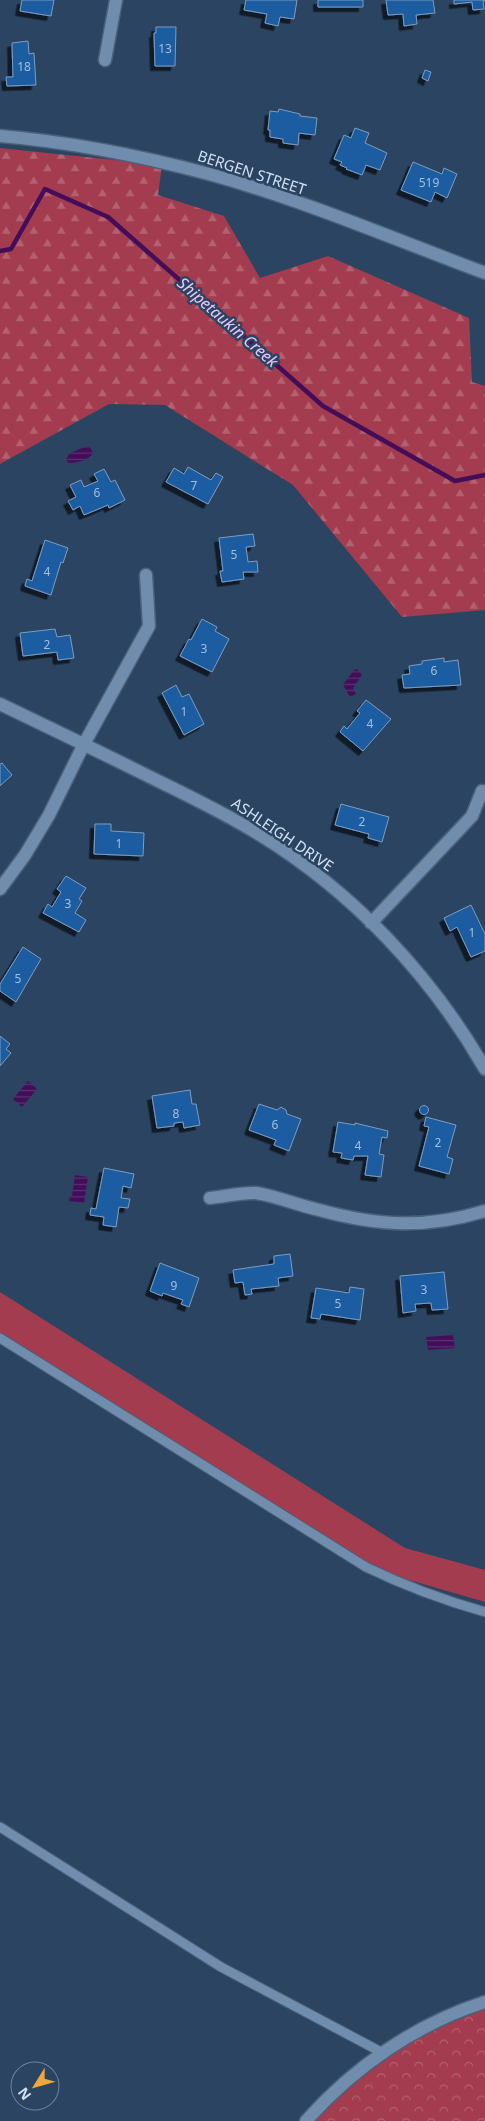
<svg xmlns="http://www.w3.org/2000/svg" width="485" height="2121" viewBox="0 0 485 2121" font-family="'Noto Sans',sans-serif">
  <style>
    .grass { fill: #a33c4e }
    .forest { fill: url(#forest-firs) }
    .park { fill: url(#park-crowns) }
    .water { fill: url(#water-rules) }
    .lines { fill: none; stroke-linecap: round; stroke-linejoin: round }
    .stream { stroke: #430e59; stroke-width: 4.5 }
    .building { fill: #1a5da1; stroke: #7f9cbe; filter: url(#shadow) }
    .service-casing { stroke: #4b6179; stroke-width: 11 }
    .minor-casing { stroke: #4b6179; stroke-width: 15 }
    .tertiary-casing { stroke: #4b6179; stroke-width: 15 }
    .service { stroke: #718dae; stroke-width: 9 }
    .minor { stroke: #718dae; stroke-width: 12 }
    .tertiary { stroke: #718dae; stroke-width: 12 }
    .labels { text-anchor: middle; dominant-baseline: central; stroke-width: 5; stroke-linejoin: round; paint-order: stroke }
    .number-label { font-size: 12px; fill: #a3bfde }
    .street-label { font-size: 15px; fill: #d1e0f3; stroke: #2b4461 }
    .water-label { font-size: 16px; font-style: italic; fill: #e7c7fa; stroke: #2b4461 }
  </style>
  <defs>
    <pattern id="forest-firs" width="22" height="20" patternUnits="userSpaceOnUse" patternTransform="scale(1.25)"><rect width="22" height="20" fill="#a33c4e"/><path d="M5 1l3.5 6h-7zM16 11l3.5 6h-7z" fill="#b36171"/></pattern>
    <pattern id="park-crowns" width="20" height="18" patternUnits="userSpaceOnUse" patternTransform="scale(1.25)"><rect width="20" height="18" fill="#a33c4e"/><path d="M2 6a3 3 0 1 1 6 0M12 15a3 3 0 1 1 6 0" fill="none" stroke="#b36171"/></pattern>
    <pattern id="water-rules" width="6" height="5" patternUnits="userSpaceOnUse" patternTransform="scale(1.25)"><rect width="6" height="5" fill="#430e59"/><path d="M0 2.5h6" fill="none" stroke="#5d3171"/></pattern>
    <filter id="shadow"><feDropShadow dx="-4.5" dy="4.5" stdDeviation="0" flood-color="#0009"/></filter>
  </defs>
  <rect width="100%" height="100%" fill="#2b4461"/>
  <path class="grass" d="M0 1292 405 1548 485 1570V1602L385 1573 0 1342Z"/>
  <path class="forest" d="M0 148 162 165 158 195 224 216 260 278 328 256 469 318 472 382 485 386V610L402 617 293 485 165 405 109 404 0 464Z"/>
  <path class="park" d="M485 2002V2121H306L376 2057Z"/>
  <path class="water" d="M87 446 90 447 93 453C88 461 76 463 68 463L66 459 70 453Z
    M357 669 362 675 353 688 356 694 350 697 343 685 353 671Z
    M28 1081 37 1089 22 1107 13 1099Z
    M75 1175 88 1177 84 1203 69 1201 70 1196H72Z
    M453 1335 455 1348 428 1350 426 1337Z"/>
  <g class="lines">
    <path class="stream" d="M0 251 11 249 45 189 108 217 323 406 455 481 485 475"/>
  </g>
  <path class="building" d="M22 0H54L51 16 20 11Z
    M246 0H297L294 19 280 17 278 26 265 23 267 14 244 10Z
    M318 0H363V7H318Z
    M386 0H433L435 13 416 15 417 24 404 26 403 14 388 15Z
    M454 0H485L483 1 484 9 473 10 472 2 454 4Z
    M156 27H176L175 66H155L154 33H156Z
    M28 41 29 54 34 53 36 85 7 86 6 77H13L12 43Z
    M425 70 431 72 428 81 422 78Z
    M279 109 300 114V116L317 118 315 135 299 133 298 145 283 143V139L270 137V130H268L270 111 278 112Z
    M355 128 369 133 365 143 387 153 380 170 366 165 362 175 346 169 347 168 340 165 342 162 334 159 344 135 351 138Z
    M413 162 442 174 444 168 457 174 447 198 435 192 431 202 401 190Z
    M188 467 211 480 216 473 223 477 208 504 166 482 174 468 184 474Z
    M104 469 111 482 115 480 125 500 109 508 108 505 84 515 80 506 73 510 68 501 76 497 70 485 81 480 84 487 98 481 94 474Z
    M253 534 255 546 246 547 248 562 257 561 258 572H243L244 579 222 582 220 571H223L219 538Z
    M45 540 68 548 63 563 61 562 51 595 25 586 27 579 32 581Z
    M202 619 217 627 215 631 229 639 212 672 180 656 189 639 191 640Z
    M55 629 57 637 70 635 74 658 58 660 57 652 23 656 20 633Z
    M444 658V662L458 660 461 685 404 688 402 675 410 674 409 666 422 664V661Z
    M176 685 182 697 189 694 204 724 184 735 162 693Z
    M366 700 391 719 363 751 340 732 344 726 347 729 360 713 357 711Z
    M2 763 12 775 0 786V764Z
    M341 804 389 817 382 842 368 838 369 834 335 825Z
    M95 824H111V831L144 833 143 856 94 854Z
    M66 876 86 888 79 899 82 901 75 913 86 920 79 932 43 913 48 904 52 907 61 892 57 889Z
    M471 905 485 934V951L471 957 457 927 450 931 444 918Z
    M23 947 41 959 16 1002 0 991V984Z
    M0 1036 10 1044 6 1049 11 1053 0 1066Z
    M190 1090 192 1104H196L200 1125 184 1128 183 1122 174 1123V1126L157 1128 152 1096Z
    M259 1104 277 1110 281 1107 286 1110 287 1114 301 1119 289 1151 274 1145 276 1140 249 1130Z
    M419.5 1110a4.5 4.5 0 1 1 9 0a4.5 4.5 0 1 1-9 0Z
    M426 1117 456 1125 447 1157 453 1159 449 1174 419 1166 429 1127 424 1126Z
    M338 1122 355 1125V1123L388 1131 387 1138 382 1137 379 1154 384 1155 381 1177 365 1175 368 1156H354L353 1160 341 1158 342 1153 333 1152Z
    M104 1168 134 1174 131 1188 123 1186 121 1198 130 1199 128 1208 119 1207 116 1227 103 1225 104 1217 90 1215 91 1208 96 1209Z
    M290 1254 293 1276 278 1278 279 1286 251 1289 252 1294 245 1295 243 1282 235 1283 233 1270 274 1264V1256Z
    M160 1263 199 1278 189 1307 181 1304 183 1300 163 1293 162 1296 150 1291Z
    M444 1272 448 1309 432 1310 431 1303 415 1304 416 1311 403 1313 400 1276Z
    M350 1287 364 1289 360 1320 321 1314 320 1319 311 1318 316 1288 349 1293Z"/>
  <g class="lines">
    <defs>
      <path id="service" d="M0 1338 366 1567C405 1586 443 1600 485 1612
        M0 1827 221 1967 383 2053"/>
      <path id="minor" d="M105 60 116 0
        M0 136C71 142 141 156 209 174 303 200 394 239 485 273
        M0 704C50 728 100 752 150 777 187 795 225 813 260 835 353 892 431 975 485 1069
        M0 889 25 855 49 815 84 744 149 626 146 575
        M371 923 472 816 482 791
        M210 1198C224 1197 241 1192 256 1193 272 1195 301 1206 319 1210 378 1226 426 1229 485 1211"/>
      <path id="tertiary" d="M306 2121C354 2067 416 2024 485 2002"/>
    </defs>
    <use href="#service" class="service-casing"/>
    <use href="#minor" class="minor-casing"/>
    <use href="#tertiary" class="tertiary-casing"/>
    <use href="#service" class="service"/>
    <use href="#minor" class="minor"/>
    <use href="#tertiary" class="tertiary"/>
  </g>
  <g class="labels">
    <g class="number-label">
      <text x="165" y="48">13</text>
      <text x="24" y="66">18</text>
      <text x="429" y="182">519</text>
      <text x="194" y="485">7</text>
      <text x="97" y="492">6</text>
      <text x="234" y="554">5</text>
      <text x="47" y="571">4</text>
      <text x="47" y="644">2</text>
      <text x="204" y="648">3</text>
      <text x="434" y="670">6</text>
      <text x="184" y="711">1</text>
      <text x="370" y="723">4</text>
      <text x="362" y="821">2</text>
      <text x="119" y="843">1</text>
      <text x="68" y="903">3</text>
      <text x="472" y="932">1</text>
      <text x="18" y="978">5</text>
      <text x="176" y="1113">8</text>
      <text x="275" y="1124">6</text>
      <text x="438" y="1142">2</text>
      <text x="358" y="1145">4</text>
      <text x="174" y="1285">9</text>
      <text x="424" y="1289">3</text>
      <text x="338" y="1303">5</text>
    </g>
    <g class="street-label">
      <text transform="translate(252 172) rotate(18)">BERGEN STREET</text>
      <text transform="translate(283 834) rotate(34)">ASHLEIGH DRIVE</text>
    </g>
    <g class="water-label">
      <text transform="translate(228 322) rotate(41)">Shipetaukin Creek</text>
    </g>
  </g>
  <g transform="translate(35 2086) rotate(233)"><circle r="24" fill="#2b4461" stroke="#6d829b"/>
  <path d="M0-4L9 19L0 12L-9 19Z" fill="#efa73d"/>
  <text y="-8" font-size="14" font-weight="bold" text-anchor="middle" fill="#d1e0f3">N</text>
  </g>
</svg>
